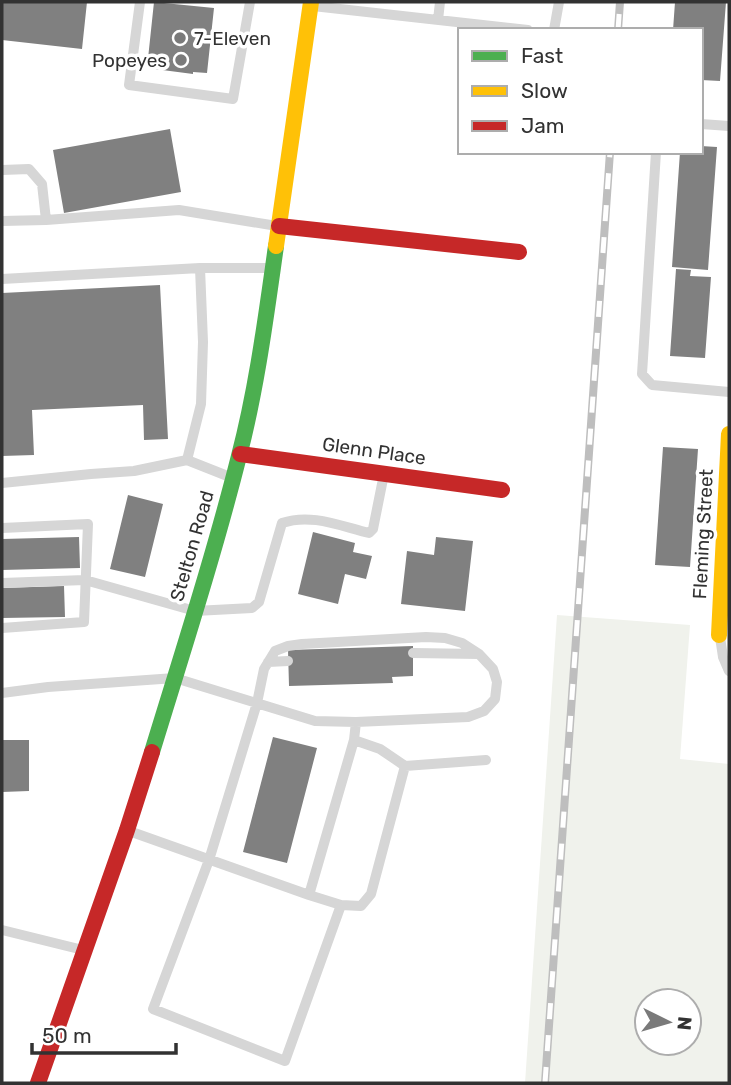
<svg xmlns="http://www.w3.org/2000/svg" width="731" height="1085" viewBox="0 0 731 1085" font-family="Rubik,sans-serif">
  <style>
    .green { fill: #f0f2ec; fill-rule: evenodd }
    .building { fill: #808080 }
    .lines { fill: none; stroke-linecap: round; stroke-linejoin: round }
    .lane { stroke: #d6d6d6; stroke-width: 10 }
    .fast { stroke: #4caf50; stroke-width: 16 }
    .slow { stroke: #ffc107; stroke-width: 16 }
    .jam { stroke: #c62828; stroke-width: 16 }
    .rail-casing { stroke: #bebebe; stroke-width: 8 }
    .rail { stroke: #fff; stroke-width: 5; stroke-dasharray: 16; stroke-linecap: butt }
    .poi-dot { fill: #7a7a7a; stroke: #fff; stroke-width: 2.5 }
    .labels { text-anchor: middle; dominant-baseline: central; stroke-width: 7; stroke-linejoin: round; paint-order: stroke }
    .poi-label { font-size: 19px; fill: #323232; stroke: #fff; text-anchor: start }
    .street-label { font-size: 19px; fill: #323232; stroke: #fff }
  </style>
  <rect width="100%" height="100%" fill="#fff"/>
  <path class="green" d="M557 615 690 625 680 759 729 764V1083H525ZM647 1001H689V1043H647Z"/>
  <path class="building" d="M3 2H87L82 49 2 40Z
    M154 2 214 8 207 73 193 72V74L147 68Z
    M675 2H726L720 81 701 80V30H673Z
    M170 129 181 192 64 213 53 150Z
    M701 146 717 147 708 270 672 267 680 152H701Z
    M676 269 691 270 690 276 711 277 705 358 670 356Z
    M160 285 168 439 144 440 143 405 32 410 34 455 2 456V293Z
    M663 447 698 449 690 567 655 565Z
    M128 495 163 504 145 577 110 569Z
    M313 532 355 543 353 552 372 556 366 579 345 574 338 604 298 594Z
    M79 537 80 568 2 570V539Z
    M436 537 473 541 465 611 401 604 407 551 434 555Z
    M64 586 65 617 2 618V588Z
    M413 646V676L392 677 393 683 289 686 288 650Z
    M273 737 317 748 287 863 243 852Z
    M2 740H29V791L2 792Z"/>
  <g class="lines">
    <path class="lane" d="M140 2 129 85 233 99 250 2
      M313 6 528 30
      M438 20 440 2
      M554 30 559 2
      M701 124 729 126
      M656 152 642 374 652 385 729 392
      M2 170 29 169 42 184 46 220
      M2 221 46 220 179 210 277 226
      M2 279 200 268
      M230 477 187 460 201 404 203 342 200 268H270
      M2 483 91 474 134 471 187 460
      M2 528 88 524 84 622 2 628
      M2 583 85 580 195 611 252 608 259 602 282 523C311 513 340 526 369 533L373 529 384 474
      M720 637 723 657 729 671
      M413 653 479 654
      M268 662 288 661
      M2 693 48 687 175 678 315 721 356 722 354 740 309 895 129 831
      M354 740 380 749 405 766
      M309 895 341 905 285 1061 153 1009 209 860 257 703 264 669 275 651 288 646 302 644 426 637 445 638 462 643 479 654 493 669 497 682 495 699 484 711 468 717 356 722
      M341 905 361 906 371 894 405 766 486 760
      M2 930 83 950"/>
    <path class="fast" d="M152 752C182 654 214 555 239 456 257 387 266 316 276 246"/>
    <path class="slow" d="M276 246 311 2
      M719 635 729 434"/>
    <path class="jam" d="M279 226 519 252
      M240 454 502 490
      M38 1083 127 830 152 752"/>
    <defs>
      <path id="rail" d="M618 30 620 2
        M545 1083 610 152"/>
    </defs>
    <use href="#rail" class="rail-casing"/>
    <use href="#rail" class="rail"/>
  </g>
  <g class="poi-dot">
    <circle cx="180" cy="38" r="7"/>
    <circle cx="181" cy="60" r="7"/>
  </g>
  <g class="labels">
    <g class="poi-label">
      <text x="194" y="38">7-Eleven</text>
      <text x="167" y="60" text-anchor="end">Popeyes</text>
    </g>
    <g class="street-label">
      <text transform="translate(374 451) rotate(8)">Glenn Place</text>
      <text transform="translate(703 534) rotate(-87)">Fleming Street</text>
      <text transform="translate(192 546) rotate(-74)">Stelton Road</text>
    </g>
  </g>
  <rect width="731" height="1085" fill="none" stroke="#323232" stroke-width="7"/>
  <rect x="458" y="28" width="245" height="126" fill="#ffffff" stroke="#adadad" stroke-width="2"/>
  <rect x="472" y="51" width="35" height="10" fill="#4caf50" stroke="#adadad" stroke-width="2"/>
  <text x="521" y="63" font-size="21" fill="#323232">Fast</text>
  <rect x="472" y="86" width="35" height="10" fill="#ffc107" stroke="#adadad" stroke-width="2"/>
  <text x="521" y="98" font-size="21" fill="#323232">Slow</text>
  <rect x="472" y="121" width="35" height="10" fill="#c62828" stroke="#adadad" stroke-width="2"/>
  <text x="521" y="133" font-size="21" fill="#323232">Jam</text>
  <g transform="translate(668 1022) rotate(95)"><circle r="33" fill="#ffffff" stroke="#adadad" stroke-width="2"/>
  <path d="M0-5L12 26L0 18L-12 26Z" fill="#7a7a7a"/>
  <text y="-10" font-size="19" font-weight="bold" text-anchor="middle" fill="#323232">N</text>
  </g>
  <path d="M32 1043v10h144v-10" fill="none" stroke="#323232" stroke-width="3.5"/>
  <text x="42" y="1043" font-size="21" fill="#323232" stroke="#ffffff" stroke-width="5" paint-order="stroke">50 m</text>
</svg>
